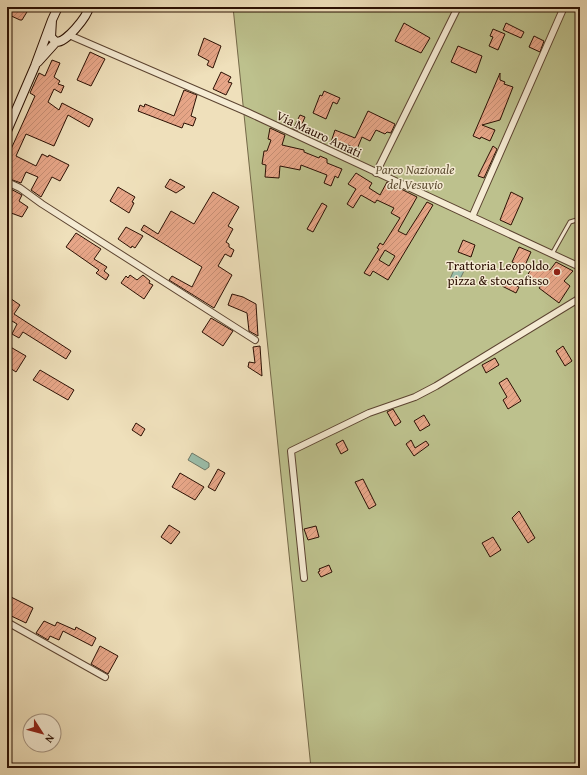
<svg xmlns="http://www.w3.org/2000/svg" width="587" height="775" viewBox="0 0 587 775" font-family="'Gentium Book Plus',serif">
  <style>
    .green { fill: #bdc18d; stroke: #746848 }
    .water { fill: #9bbeaa; stroke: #6e7867 }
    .building { fill: url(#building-hatch); stroke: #2b1003; fill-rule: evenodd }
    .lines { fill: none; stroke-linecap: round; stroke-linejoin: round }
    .service-casing { stroke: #5c4431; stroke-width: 5 }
    .minor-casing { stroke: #5c4431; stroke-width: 8 }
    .secondary-casing { stroke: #2b1003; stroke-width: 10 }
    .service { stroke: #f5ebd3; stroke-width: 3 }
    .minor { stroke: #f5ebd3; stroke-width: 6 }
    .secondary { stroke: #f5ebd3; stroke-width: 8 }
    .poi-dot { fill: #8f2418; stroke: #f5ebd3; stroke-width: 1.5 }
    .labels { text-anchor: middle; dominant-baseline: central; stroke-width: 3; stroke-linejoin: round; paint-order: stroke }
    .street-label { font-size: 13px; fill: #2b1003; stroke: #f5ebd3 }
    .park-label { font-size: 13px; font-style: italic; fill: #5e4e33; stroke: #f5ebd3 }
    .poi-label { font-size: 13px; fill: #2b1003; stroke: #f5ebd3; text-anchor: end }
  </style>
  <defs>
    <pattern id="building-hatch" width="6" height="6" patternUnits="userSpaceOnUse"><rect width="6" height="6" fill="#e7a688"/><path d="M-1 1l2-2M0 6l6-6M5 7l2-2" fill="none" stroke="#c68e74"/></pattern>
  </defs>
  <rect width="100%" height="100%" fill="#efe0bb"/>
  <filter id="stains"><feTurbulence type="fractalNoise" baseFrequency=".005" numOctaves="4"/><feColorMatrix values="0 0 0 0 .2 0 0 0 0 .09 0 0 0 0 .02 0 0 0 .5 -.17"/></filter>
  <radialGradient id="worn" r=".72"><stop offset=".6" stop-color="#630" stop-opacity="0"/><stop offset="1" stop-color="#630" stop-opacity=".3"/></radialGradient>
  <path class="green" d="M233 7H580V768H311Z"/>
  <path class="water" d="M457 263 466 267 458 283 450 279Z
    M192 453 209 463V467L205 470 188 460Z"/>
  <path class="building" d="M7 7H30L22 20H20L7 14Z
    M404 23 430 38 421 53 395 41Z
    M506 23 524 32 521 38 503 30Z
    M493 29 505 34 498 50 489 46 493 37 490 36Z
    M534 36 544 41 540 52 529 47Z
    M204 38 221 46 213 68 207 65 209 61 198 55Z
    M458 46 482 56 476 73 451 62Z
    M90 52 105 59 91 86 77 80Z
    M52 60 60 63 54 77 60 81 58 84 64 86 61 93 54 89 48 102 59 110 62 103 93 119 89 127 68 115 54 146 26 134 16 156 36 166 42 154 48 157 49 155 69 165 60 181 52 177 41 197 31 190 38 177 26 172 21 183 7 178V158L35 96 30 93 39 73 45 76Z
    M221 72 231 77 228 82 232 83 226 95 213 89Z
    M500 73V80L505 82 504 84 513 87 500 120 482 125 495 130 490 141 481 137 480 139 473 136Z
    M184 90 197 95 191 116 196 118 193 126 184 123 182 128 138 111 140 105 144 107 145 104 174 116Z
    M324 91 340 98 337 104 333 102 326 119 313 113 320 95 322 96Z
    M368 111 395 124 391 133 387 132 385 134 376 130 370 141 362 137 357 149 346 144 342 148 331 142 335 130 355 138Z
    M300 115 305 117 299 131 293 129Z
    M270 128 285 135 282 145 304 150V152L319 158 320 156 327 159V163L342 169 338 178 335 176 331 186 324 183 327 175 301 165 300 170 280 166 279 178 265 177 266 165 262 164 264 151H267L271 140 268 139Z
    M493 146 497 149 484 178 478 176Z
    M356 173 372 183 369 188 380 195 387 182 417 197 398 231 406 235 427 202 433 205 388 280 373 271 370 276 364 273 379 249 377 248 380 243 383 245 400 218 391 213 394 208 377 200 375 203 361 195 353 208 347 204 356 189 348 184ZM385 250 395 256 389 266 379 260Z
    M170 179 185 187 176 193 165 187Z
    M7 187 22 195 19 201 28 207 22 217 11 213 7 223Z
    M118 187 135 197 132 202 134 203 129 213 110 201Z
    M213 192 239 207 228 226 233 229 226 242 229 244V247L234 250 231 257 225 254 218 266 232 275 214 308 169 280 172 276 192 287 202 267 141 230 144 225 158 234 171 211 194 224Z
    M511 192 523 198 511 225 500 220Z
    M322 203 327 206 313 232 307 229Z
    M126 227 143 236 135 248 132 246 131 248 118 239Z
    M76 233 101 249 94 259 107 267 104 271 109 275 106 280 96 273 99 270 66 247Z
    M463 240 475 245 471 257 458 252Z
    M519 247 531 252 526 263 539 269 540 265 550 270 556 262 573 271 564 281 570 286 559 303 539 288 541 285 526 278 532 267 522 270 519 265 512 262Z
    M130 275 137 280 143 275 150 281 149 283 153 285 144 299 121 283 126 276 128 278Z
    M505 280 519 287 516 293 502 286Z
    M232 294 243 297 256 304 258 336 249 331 247 313 228 305Z
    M7 296 20 305 14 314 71 351 66 359 23 332 19 338 12 334 17 324 7 318Z
    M211 318 233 331 223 346 202 332Z
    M7 345 26 356 16 372 7 366Z
    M260 346 262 376 248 367 249 362 255 363 253 347Z
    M563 346 572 361 565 366 556 351Z
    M495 358 499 365 486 373 482 365Z
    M40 370 74 390 68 400 33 380Z
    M507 378 521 401 508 409 503 400 507 397 499 383Z
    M393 409 401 422 395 426 387 412Z
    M424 415 430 425 420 431 414 421Z
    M136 423 145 429 141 436 132 430Z
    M343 440 348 450 341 454 336 444Z
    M411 440 415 448 426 441 429 445 414 456 406 444Z
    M218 469 225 473 215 491 208 487Z
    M180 473 204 487 195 500 172 487Z
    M363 479 376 505 369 509 355 482Z
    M519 511 535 538 528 543 512 518Z
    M169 525 180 532 171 544 161 537Z
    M316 526 319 537 308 540 304 529Z
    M493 537 501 550 490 557 482 543Z
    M329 565 332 572 321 577 318 572 320 571 319 569Z
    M7 595 33 608 26 623 7 614Z
    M44 621 55 626 57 622 75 630 76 627 96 638 92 646 63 631 59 640 50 636 48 640 36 633Z
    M100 646 118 656 108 674 91 664Z"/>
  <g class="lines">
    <defs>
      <path id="service" d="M552 254 570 222 580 219"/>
      <path id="minor" d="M69 35 247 112 580 267
        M376 173 458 7
        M7 182 20 188 42 204 255 340
        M472 217 564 7
        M304 578 291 451 369 413 415 397 436 386 580 298
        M7 622 105 677"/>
      <path id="secondary" d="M56 42 51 37 52 20 58 7
        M38 62 56 42C66 43 87 17 89 7
        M7 131 35 66 52 20"/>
    </defs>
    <use href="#service" class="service-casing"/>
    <use href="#minor" class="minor-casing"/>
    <use href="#secondary" class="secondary-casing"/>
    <use href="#service" class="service"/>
    <use href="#minor" class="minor"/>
    <use href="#secondary" class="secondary"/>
  </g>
  <circle class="poi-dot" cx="557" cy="272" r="4"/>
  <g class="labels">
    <g class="street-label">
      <text transform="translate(319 134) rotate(25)">Via Mauro Amati</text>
    </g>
    <g class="park-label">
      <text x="415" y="169">Parco Nazionale<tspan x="415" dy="15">del Vesuvio</tspan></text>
    </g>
    <g class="poi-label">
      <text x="549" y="265">Trattoria Leopoldo<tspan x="549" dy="15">pizza &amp; stoccafisso</tspan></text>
    </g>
  </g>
  <rect width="587" height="775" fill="none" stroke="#efe0bb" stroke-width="24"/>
  <rect x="8" y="8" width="571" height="759" fill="none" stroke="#2b1003" stroke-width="2"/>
  <rect x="12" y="12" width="563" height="751" fill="none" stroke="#2b1003"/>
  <g transform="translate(42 733) rotate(126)"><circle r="19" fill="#f5ebd3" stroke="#a49380"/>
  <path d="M0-3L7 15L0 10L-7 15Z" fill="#8f2418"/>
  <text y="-6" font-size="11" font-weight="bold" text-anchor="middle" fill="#2b1003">N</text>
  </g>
  <rect width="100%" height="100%" filter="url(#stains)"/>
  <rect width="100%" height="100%" fill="url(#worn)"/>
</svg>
